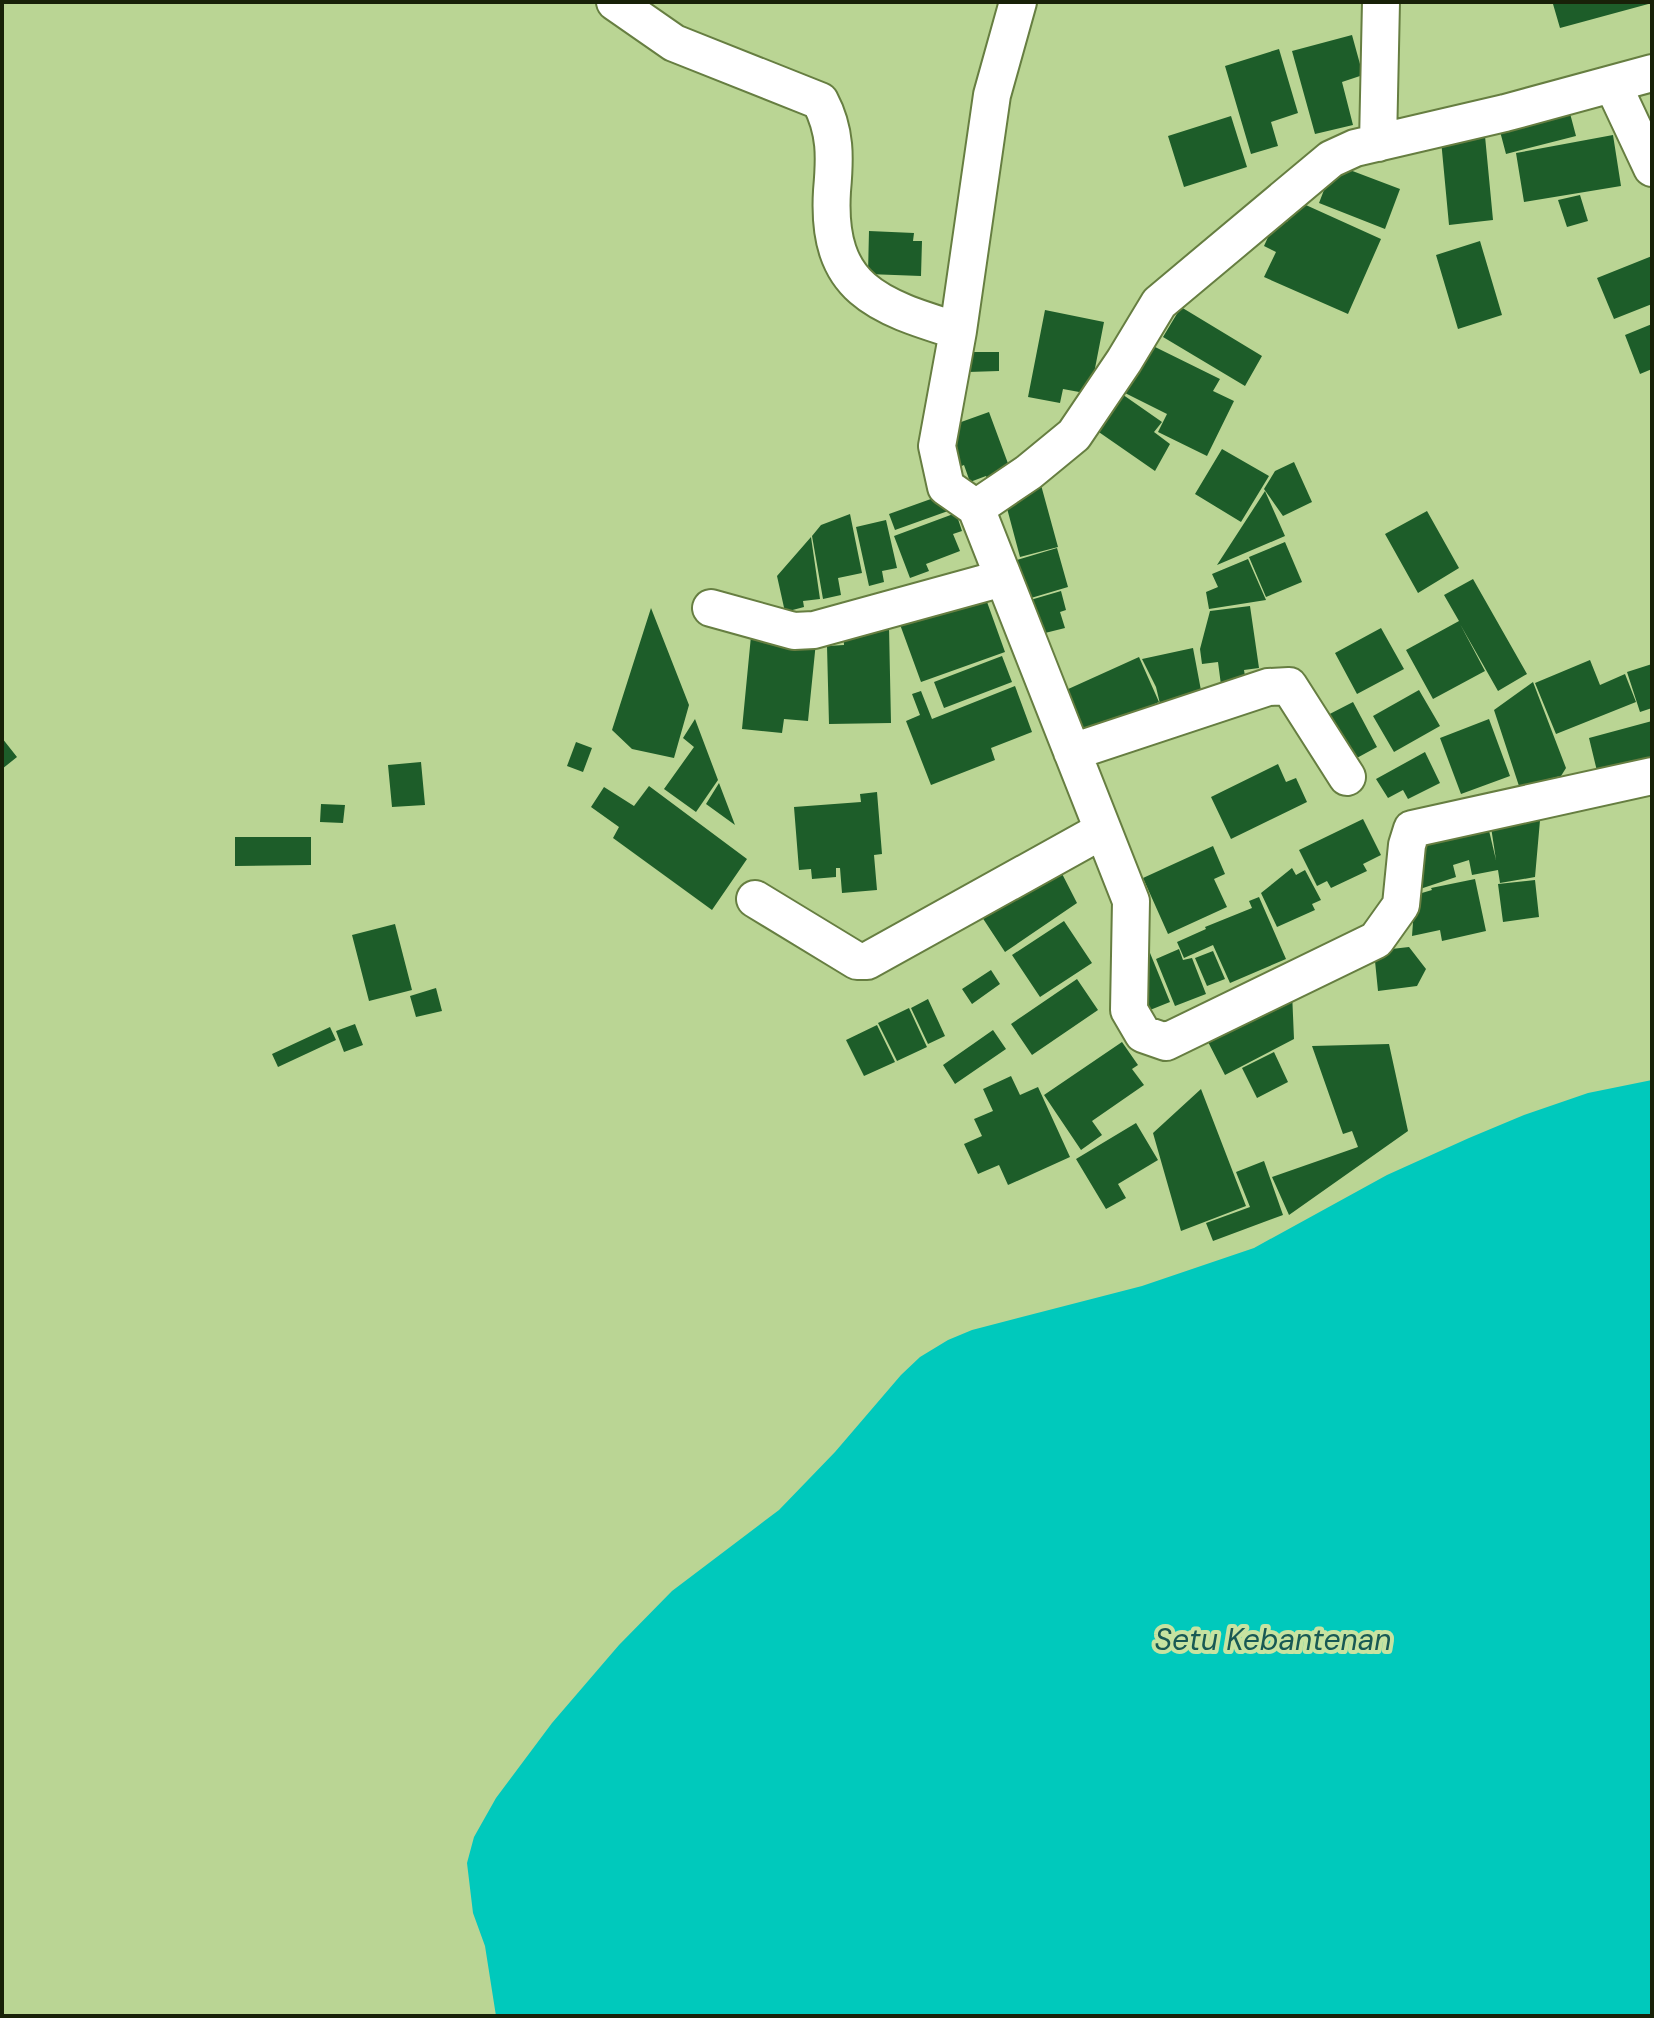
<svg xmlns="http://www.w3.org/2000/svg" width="1654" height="2018" viewBox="0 0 1654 2018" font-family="'DM Sans',sans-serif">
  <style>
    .water { fill: #00c9bc }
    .building { fill: #1d5d29 }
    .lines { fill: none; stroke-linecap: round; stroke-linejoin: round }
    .street-casing { stroke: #667e41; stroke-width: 40 }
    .street { stroke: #fff; stroke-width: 36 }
    .labels { text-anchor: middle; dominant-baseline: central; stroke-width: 8; stroke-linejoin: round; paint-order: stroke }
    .water-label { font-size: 30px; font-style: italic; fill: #185954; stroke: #c7e3a1 }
  </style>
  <rect width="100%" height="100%" fill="#bad594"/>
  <path class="water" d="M1652 1080V2016H496L485 1946 473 1913 467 1863 474 1837 496 1798 552 1723 619 1645 672 1591 779 1510 835 1452 901 1375 920 1357 948 1340 972 1330 1142 1286 1254 1248 1387 1175 1469 1138 1524 1115 1588 1093Z"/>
  <path class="building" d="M1560 2H1652V3L1560 28 1553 4Z
    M1352 35 1363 75 1342 82 1353 125 1315 134 1292 51Z
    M1279 49 1298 113 1271 122 1278 146 1251 154 1225 66Z
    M1567 102 1576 136 1506 154 1497 120Z
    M1231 116 1247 167 1184 187 1168 136Z
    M1613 135 1621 186 1524 202 1516 153Z
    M1485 136 1493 220 1449 225 1441 140Z
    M1334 164 1400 189 1385 229 1319 203Z
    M1580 195 1588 221 1567 227 1558 200Z
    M1297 201 1381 239 1348 314 1264 277 1276 252 1264 246 1277 217 1287 222Z
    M869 231 914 233 913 241H922L921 276 868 274Z
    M1480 241 1502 315 1458 329 1436 255Z
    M1652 256V304L1614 319 1597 278Z
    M1181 307 1262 356 1245 386 1163 337Z
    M1045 310 1104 322 1090 394 1063 389 1060 403 1028 397Z
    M1652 324V369L1640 374 1625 335Z
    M1149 344 1220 379 1213 391 1234 401 1207 456 1158 432 1167 414 1125 393Z
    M968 352H999V371L968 372Z
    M1119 392 1162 422 1154 432 1170 444 1155 471 1093 428Z
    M989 412 1013 477 990 485 986 476 970 482 964 465 952 470 950 426Z
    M1222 449 1269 476 1241 522 1195 494Z
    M1294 462 1312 502 1283 516 1264 489 1275 471Z
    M1041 485 1058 547 1020 557 1004 497Z
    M1265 491 1285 536 1217 565Z
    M942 495 948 511 895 530 889 514Z
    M1427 511 1459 568 1418 593 1385 534Z
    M956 513 962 531 953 534 960 551 926 564 929 571 910 578 894 536Z
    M850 514 862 573 838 578 841 595 823 599 812 536 821 525Z
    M886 520 897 568 882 571 884 582 869 586 856 527Z
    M811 537 820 599 803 601 804 607 785 612 777 576Z
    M1285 542 1302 582 1266 597 1249 557Z
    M1057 548 1068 587 1021 601 1010 562Z
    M1248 559 1266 600 1209 609 1206 592 1218 587 1212 574Z
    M1473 579 1527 674 1498 691 1460 624 1485 671 1433 699 1406 650 1459 621 1444 595Z
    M982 588 1005 652 921 682 898 619Z
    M1061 591 1066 610 1060 612 1065 628 1041 634 1020 603Z
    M1250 606 1259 668 1244 670 1246 682 1221 685 1218 662 1202 664 1200 649 1210 611Z
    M651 608 689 705 674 758 632 749 612 730Z
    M889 627 891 723 829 724 827 646 844 645 843 629Z
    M1381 628 1404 669 1357 694 1335 653Z
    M751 636 816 642 808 721 784 719 782 733 742 729Z
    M1193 648 1203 701 1161 708 1156 687 1142 659Z
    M1002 656 1012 682 944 708 934 682Z
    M1139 657 1159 702 1076 740 1055 695Z
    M1590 660 1600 685 1625 674 1636 702 1556 734 1535 683Z
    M1652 664V708L1640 712 1627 672Z
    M1533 682 1566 768 1561 776 1519 786 1494 710Z
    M1015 686 1032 732 991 748 995 760 931 785 906 721 920 715 912 694 921 691 932 719Z
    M1419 690 1440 726 1394 752 1373 716Z
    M1353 702 1377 747 1344 765 1320 719Z
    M695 719 718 780 696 812 664 789 694 747 683 738Z
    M1489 719 1510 776 1461 794 1440 738Z
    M1652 721V759L1597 771 1589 738Z
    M2 738 17 757 2 769Z
    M576 742 592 748 583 772 567 766Z
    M1425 752 1440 783 1408 799 1403 790 1388 798 1376 779Z
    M421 762 425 805 392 807 388 765Z
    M1278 764 1286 782 1296 778 1307 802 1231 839 1211 797Z
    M719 783 735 825 706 804Z
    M649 786 747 859 712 910 613 838 619 827 591 807 604 787 634 806Z
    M877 792 882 854 874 855 877 890 842 893 840 868H836V877L812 879 811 869 799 870 794 807 861 802 860 794Z
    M321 804 345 805 343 823 320 822Z
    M1541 809 1535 877 1500 883 1498 870 1472 875 1469 860 1453 865 1456 877 1420 889 1416 875 1424 873 1414 840 1486 818 1496 860 1491 827Z
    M1363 819 1381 855 1363 864 1367 871 1331 888 1327 881 1317 886 1299 850Z
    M235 837H311V865L235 866Z
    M1213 846 1225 874 1214 879 1227 907 1168 934 1143 878Z
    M1056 862 1077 903 1005 952 980 914Z
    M1292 868 1296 875 1305 870 1321 900 1312 904 1315 910 1277 927 1261 893Z
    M1475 879 1486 931 1442 941 1440 930 1412 936 1415 895 1432 890 1431 888Z
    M1535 880 1539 917 1503 922 1498 884Z
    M1259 897 1286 959 1230 983 1213 945 1184 958 1177 942 1206 929 1205 927 1252 908 1249 901Z
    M1064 921 1092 963 1040 997 1012 955Z
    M395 924 412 990 369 1001 352 935Z
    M1409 947 1426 969 1417 986 1378 991 1374 951Z
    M1148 948 1170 1002 1150 1010 1134 973Z
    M1179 949 1183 960 1192 958 1206 994 1175 1006 1156 959Z
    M1213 951 1225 979 1207 986 1195 958Z
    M991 970 1000 984 972 1004 962 989Z
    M1077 979 1098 1010 1032 1055 1011 1024Z
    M436 988 442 1011 416 1017 410 996Z
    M1292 992 1294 1039 1225 1075 1205 1036Z
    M928 999 945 1036 928 1044 911 1008Z
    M909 1008 927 1047 897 1061 878 1023Z
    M355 1024 363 1045 344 1052 336 1031Z
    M877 1025 895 1062 864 1076 846 1040Z
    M330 1027 336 1040 278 1067 272 1054Z
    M993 1030 1006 1049 955 1084 943 1065Z
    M1122 1042 1138 1065 1132 1069 1144 1085 1092 1121 1102 1135 1081 1150 1044 1095Z
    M1389 1044 1408 1131 1289 1215 1272 1177 1358 1147 1352 1131 1343 1134 1312 1046Z
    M1274 1052 1288 1082 1257 1098 1242 1068Z
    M1011 1076 1020 1095 1038 1087 1070 1157 1008 1185 999 1165 978 1174 964 1144 982 1136 974 1119 993 1111 983 1089Z
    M1201 1089 1246 1206 1181 1231 1153 1133Z
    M1136 1123 1158 1160 1118 1184 1126 1198 1106 1209 1076 1159Z
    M1264 1161 1283 1215 1213 1241 1206 1223 1250 1207 1236 1172Z"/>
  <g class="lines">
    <defs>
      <path id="street" d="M615 2 674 43 820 101C836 131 835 158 832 191 826 290 878 306 958 331
        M1018 2 992 95 958 331 937 446 946 487 976 508 1131 901 1129 1010 1143 1034 1166 1042 1376 940 1401 905 1407 845 1412 829 1652 776
        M1613 85 1652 168
        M1378 143 1381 2
        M976 508 1029 472 1074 435 1124 361 1159 303 1331 159 1355 148 1505 113 1652 73
        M711 608 794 631 814 630 1003 578
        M1072 752 1268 687 1289 686 1347 777
        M755 899 857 961H867L1103 830"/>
    </defs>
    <use href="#street" class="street-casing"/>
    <use href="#street" class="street"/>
  </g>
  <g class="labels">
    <g class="water-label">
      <text x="1273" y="1639">Setu Kebantenan</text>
    </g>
  </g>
  <rect width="1654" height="2018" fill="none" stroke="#182108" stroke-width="8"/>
</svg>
